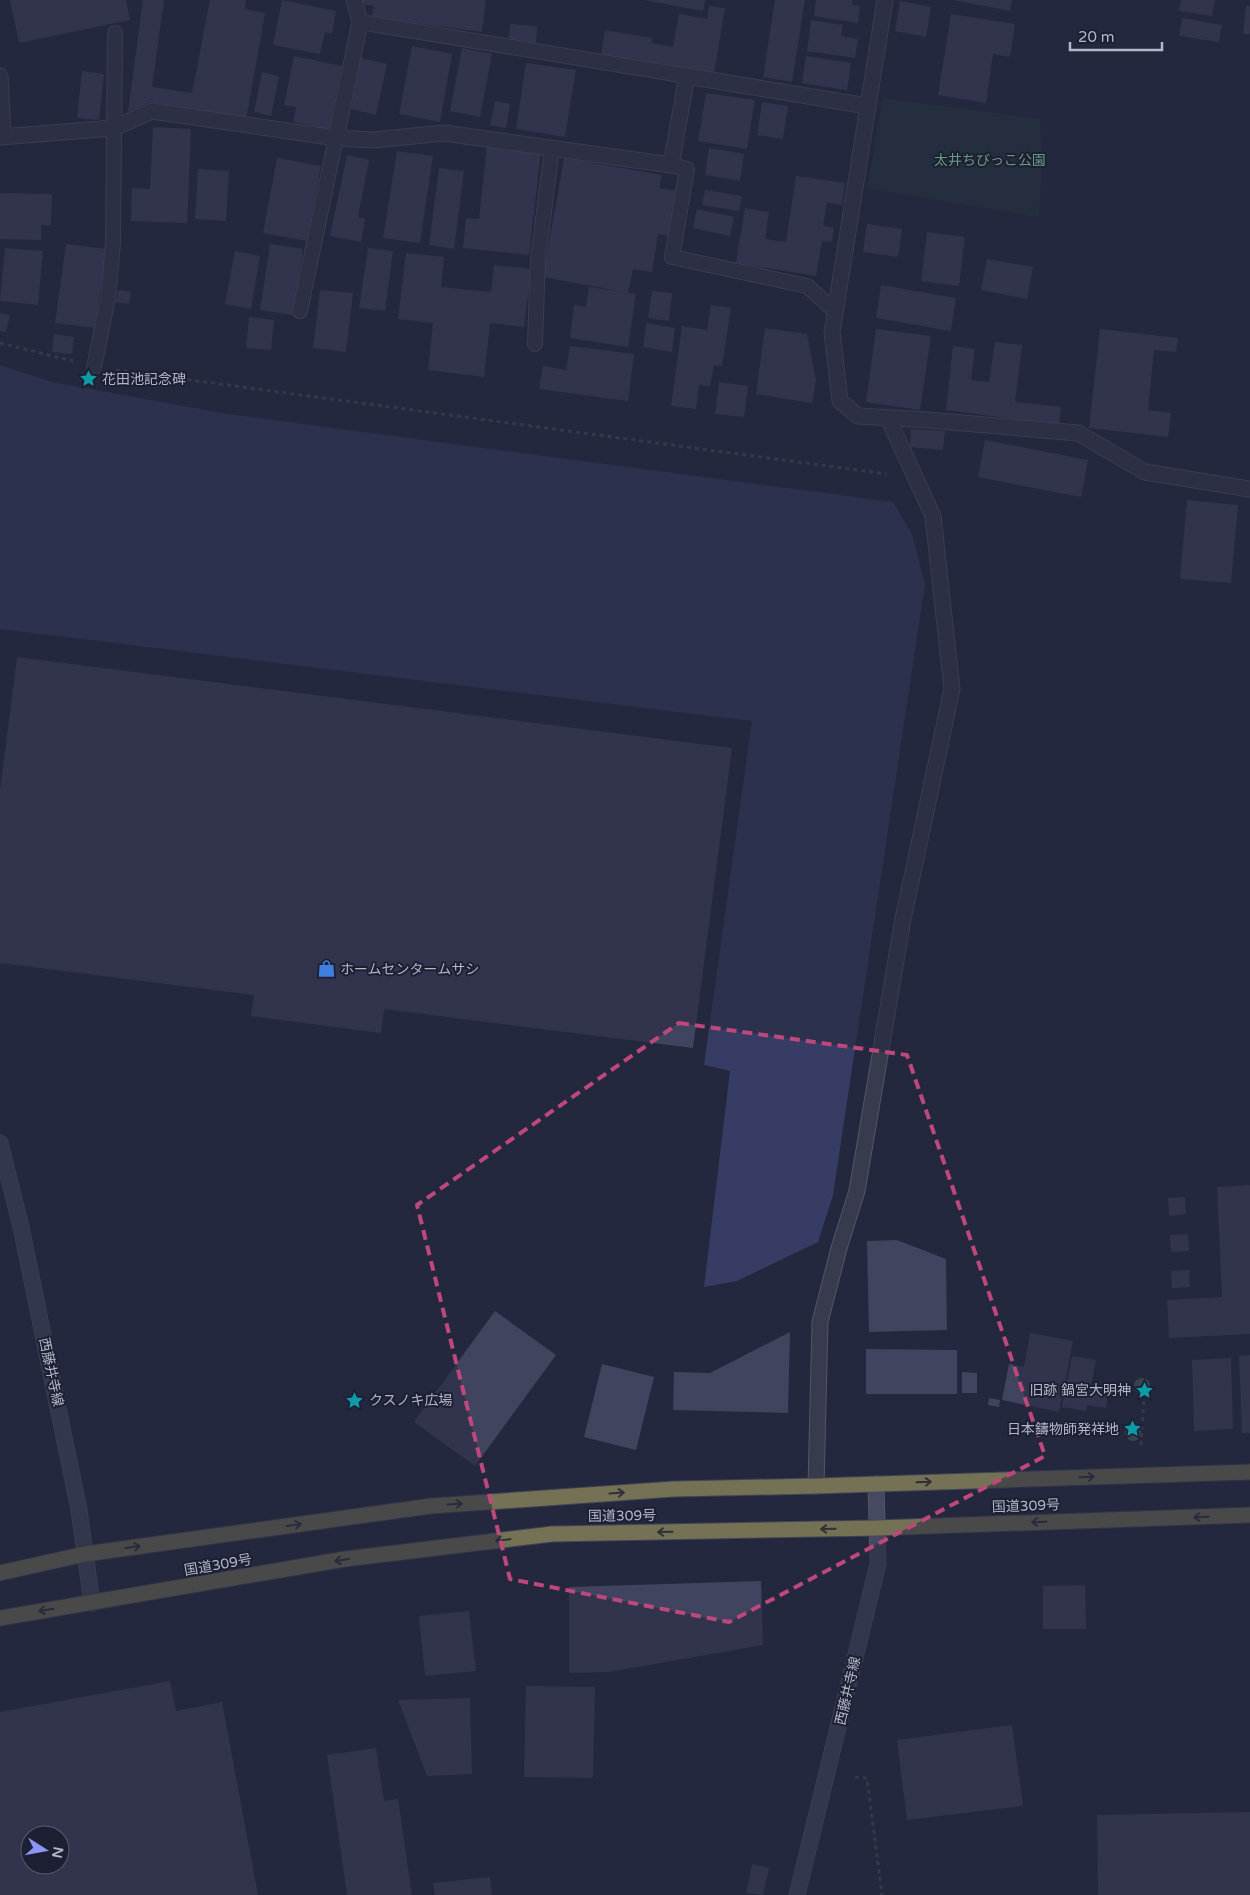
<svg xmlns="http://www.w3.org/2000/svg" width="1250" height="1895" viewBox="0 0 1250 1895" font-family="'Varela Round','Noto Sans JP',sans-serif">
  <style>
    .green { fill: #26353f }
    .water { fill: #363c63 }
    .building { fill: #40445e; fill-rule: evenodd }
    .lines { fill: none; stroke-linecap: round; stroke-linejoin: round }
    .lane-casing { stroke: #535669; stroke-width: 16 }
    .street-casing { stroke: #535669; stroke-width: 17 }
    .secondary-casing { stroke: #535669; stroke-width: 17 }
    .highway-casing { stroke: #404356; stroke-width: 17 }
    .path { stroke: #415159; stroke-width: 3; stroke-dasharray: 4 4; stroke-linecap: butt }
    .lane { stroke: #383b4e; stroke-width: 14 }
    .street { stroke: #383b4e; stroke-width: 15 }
    .secondary { stroke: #464961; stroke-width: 15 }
    .highway { stroke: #747155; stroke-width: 15 }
    .tree { fill: #4b6764 }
    .oneway { stroke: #2e303a }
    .marked { fill: none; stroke: #be477c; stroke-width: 4; stroke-dasharray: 10 6; stroke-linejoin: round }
    .labels { text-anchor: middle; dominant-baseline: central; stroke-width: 4; stroke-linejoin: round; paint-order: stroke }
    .park-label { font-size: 14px; fill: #6b9a84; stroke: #1d2033 }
    .poi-label { font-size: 14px; fill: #b4b6c9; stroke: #1d2033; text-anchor: start }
    .street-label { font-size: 14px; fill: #b4b6c9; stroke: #1d2033 }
  </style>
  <rect width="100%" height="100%" fill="#24283e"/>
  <path class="green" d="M883 98 1040 119 1042 164 1039 217 867 188Z"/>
  <path class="water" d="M0 365 52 382 227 414 893 502 912 534 925 584 833 1195 818 1242 737 1281 704 1287 730 1071 704 1065 752 721 0 629Z"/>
  <path class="building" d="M10 0H126L130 20 19 43Z
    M143 0H164L152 87 192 93 210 0H246L245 9 265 13 246 120 150 102 128 112Z
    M282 0 336 11 332 34 325 32 320 54 273 45Z
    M362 0H486L482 32 372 17 374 6 362 4Z
    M643 0H705L703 11Z
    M775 0H805L792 82 763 77Z
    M816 0H853L852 5 860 6 858 23 814 16Z
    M954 0H1012L1010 11Z
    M1181 0H1215L1212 16 1179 11Z
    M900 1 931 7 926 37 895 31Z
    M709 6 725 8 714 74 601 55 605 30 652 38 651 43 673 47 679 14 707 19Z
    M1246 6H1250V34H1243Z
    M951 14 1015 24 1010 57 993 54 986 103 938 95Z
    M1182 18 1222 25 1219 42 1179 36Z
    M811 20 843 25 841 36 858 39 855 58 807 51Z
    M510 24 537 26 536 45 508 42Z
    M412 46 452 54 440 122 399 114Z
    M462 48 492 54 480 117 450 111Z
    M294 56 342 66 329 129 293 122 296 107 284 105Z
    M806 56 851 63 847 90 802 83Z
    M361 58 387 64 376 115 351 109Z
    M526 63 576 70 565 137 516 129Z
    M82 71 104 74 99 120 77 118Z
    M262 72 279 76 271 116 254 112Z
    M706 93 755 100 747 149 698 141Z
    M495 101 510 104 506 128 490 125Z
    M762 102 788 106 783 139 757 135Z
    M153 127 191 129 187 223 131 221 132 188 150 189Z
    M487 145 541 151 529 255 463 248 466 218 479 219Z
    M709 148 744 154 740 181 705 175Z
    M397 151 433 156 420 243 383 238Z
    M347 155 369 160 358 217 365 219 361 242 330 236Z
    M277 158 321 166 307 241 263 233Z
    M564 158 662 175 659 188 676 191 668 236 658 234 652 272 633 269 628 293 636 294 628 347 570 338 574 305 586 307 589 287 625 292 543 277Z
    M439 168 464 171 454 249 429 245Z
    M198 169 229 171 226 221 195 219Z
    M796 176 845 183 842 205 827 202 823 226 834 228 832 242 822 241 816 276 736 263 745 208 769 212 765 239 786 242Z
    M705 190 742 196 739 211 702 205Z
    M0 193 52 194 51 225H41V240L0 239Z
    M697 209 734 217 730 236 693 228Z
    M867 224 902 229 898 257 863 252Z
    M927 232 965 237 959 286 921 281Z
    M66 244 106 249 95 328 55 323Z
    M270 244 303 249 293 315 260 310Z
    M5 248 43 251 38 305 0 301Z
    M368 248 393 251 385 311 359 308Z
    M235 251 260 256 251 309 225 304Z
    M406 253 444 257 441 287 491 292 494 265 531 269 524 327 490 323 484 377 428 370 433 323 398 319Z
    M987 259 1033 267 1027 299 981 290Z
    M881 285 956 298 951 331 876 318Z
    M118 290 131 292 129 304 116 302Z
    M320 290 353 293 346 352 313 348Z
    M652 291 672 293 669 321 648 318Z
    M711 305 731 308 722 366 714 365 710 386 699 385 696 409 671 406 682 326 707 330Z
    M0 313 10 315 6 332 0 331Z
    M249 317 274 320 271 350 246 348Z
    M646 323 675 328 672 352 643 347Z
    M765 328 807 334 816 380 812 403 756 394Z
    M876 329 931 336 920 410 866 402Z
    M1100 329 1178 338 1176 352 1154 350 1148 410 1171 413 1168 437 1089 428Z
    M54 334 74 337 72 354 52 352Z
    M995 342 1022 345 1015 402 1061 407 1059 425 946 410 953 346 975 349 971 380 989 382Z
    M570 346 634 354 628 401 539 389 543 366 566 370Z
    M719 382 748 386 744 417 715 414Z
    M911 429 945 431 943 450 910 447Z
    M985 440 1088 460 1081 497 978 477Z
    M1187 500 1238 505 1231 583 1180 579Z
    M17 657 732 748 693 1048 384 1009 381 1033 251 1016 254 995 0 963V791Z
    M1250 1185V1334L1169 1338 1167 1300 1222 1297 1217 1187Z
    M1185 1197 1186 1214 1169 1216 1168 1198Z
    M1188 1234 1189 1251 1171 1252 1170 1235Z
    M897 1240 946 1259 947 1330 869 1332 867 1241Z
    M1189 1270 1190 1287 1172 1288 1171 1271Z
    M495 1311 556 1355 475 1466 414 1422Z
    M790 1332 788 1413 673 1410 674 1372 710 1373Z
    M1030 1333 1073 1341 1059 1412 1002 1400 1009 1364 1024 1367Z
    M866 1349 957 1350V1394H866Z
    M1250 1355V1433H1242L1239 1356Z
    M1072 1356 1096 1360 1091 1385 1109 1389 1106 1408 1087 1405 1086 1411 1062 1407Z
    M1231 1358 1233 1429 1194 1431 1192 1360Z
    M602 1364 654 1377 636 1450 584 1437Z
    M962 1372 977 1373V1393H962Z
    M989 1398 1000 1400 999 1407 988 1405Z
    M761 1581 763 1645 609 1672 569 1673V1587Z
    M1085 1585 1086 1629H1043V1586Z
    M469 1611 476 1671 425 1676 419 1616Z
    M170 1681 176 1711 222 1702 258 1895H0V1712ZM30 1835H60V1865H30Z
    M526 1686 595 1687 593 1778 524 1777Z
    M470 1698 472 1774 427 1776 398 1700Z
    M1012 1725 1023 1806 907 1820 897 1740Z
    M376 1748 384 1801 398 1799 412 1895H347L327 1755Z
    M1250 1812V1895H1098L1097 1815Z
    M752 1864 769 1868 763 1895 746 1893Z
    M490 1877 492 1895H435L433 1883Z"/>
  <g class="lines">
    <defs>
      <path id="lane" d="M360 22 687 76
        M671 165 687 169 672 257 807 286 835 311
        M300 311 336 138
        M535 344 538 259 552 148
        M94 367 108 298 113 243 115 33"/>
      <path id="street" d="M885 0 832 332 840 401 858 416 928 420 1078 433 1145 472 1250 489
        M0 76 3 136
        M0 137 114 128 152 111 336 138 374 140 444 133 671 165 687 76 867 106
        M336 138 360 22 354 0
        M816 1486 820 1322 839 1248 857 1191 903 919 952 689 933 516 888 418"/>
      <path id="secondary" d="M0 1143 21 1227 79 1510 92 1603
        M797 1895 878 1564 876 1484"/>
      <path id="highway" d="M0 1573 85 1554 431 1506 674 1489 816 1486 1250 1472
        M0 1618 345 1559 552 1534 877 1528 1250 1515"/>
    </defs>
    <use href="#lane" class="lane-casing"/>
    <use href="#street" class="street-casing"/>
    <use href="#secondary" class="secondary-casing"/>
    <use href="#highway" class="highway-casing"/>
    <path class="path" d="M0 343 73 361
      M116 370 887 474
      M1141 1445 1144 1397
      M855 1777 867 1778 882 1895"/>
    <use href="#lane" class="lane"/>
    <use href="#street" class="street"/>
    <use href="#secondary" class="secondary"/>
    <use href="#highway" class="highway"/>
  </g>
  <g class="tree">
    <circle cx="1142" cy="1386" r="8"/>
    <circle cx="1133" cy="1433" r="8"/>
  </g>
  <defs><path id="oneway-shaft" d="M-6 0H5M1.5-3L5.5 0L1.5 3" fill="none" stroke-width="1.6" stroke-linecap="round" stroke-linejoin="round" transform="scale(1.25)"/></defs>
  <g class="oneway">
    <use href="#oneway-shaft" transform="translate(1087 1477) rotate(-2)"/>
    <use href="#oneway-shaft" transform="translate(924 1482) rotate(-2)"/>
    <use href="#oneway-shaft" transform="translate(617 1493) rotate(-4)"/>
    <use href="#oneway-shaft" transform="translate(455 1504) rotate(-4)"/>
    <use href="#oneway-shaft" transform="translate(1201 1517) rotate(178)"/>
    <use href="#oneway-shaft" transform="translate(1039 1522) rotate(178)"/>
    <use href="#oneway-shaft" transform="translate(294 1525) rotate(-8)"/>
    <use href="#oneway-shaft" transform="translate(828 1529) rotate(179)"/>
    <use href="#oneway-shaft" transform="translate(665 1532) rotate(179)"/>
    <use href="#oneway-shaft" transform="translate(503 1540) rotate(173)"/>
    <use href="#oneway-shaft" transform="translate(133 1547) rotate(-8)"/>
    <use href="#oneway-shaft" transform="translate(342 1560) rotate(171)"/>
    <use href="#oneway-shaft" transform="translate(46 1610) rotate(171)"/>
  </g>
  <path d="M0 0H1250V1895H0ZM679 1023 907 1055 1045 1456 729 1622 510 1579 417 1205Z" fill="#24283e" fill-opacity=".55" fill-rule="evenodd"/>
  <path class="marked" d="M679 1023 907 1055 1045 1456 729 1622 510 1579 417 1205Z"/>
  <defs>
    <symbol id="sight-bare" viewBox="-9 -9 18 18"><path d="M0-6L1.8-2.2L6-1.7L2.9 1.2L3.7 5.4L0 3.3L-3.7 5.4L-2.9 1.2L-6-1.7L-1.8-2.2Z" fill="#0f9aa8" stroke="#1d2033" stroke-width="2.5" paint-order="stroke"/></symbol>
    <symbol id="shop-bare" viewBox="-9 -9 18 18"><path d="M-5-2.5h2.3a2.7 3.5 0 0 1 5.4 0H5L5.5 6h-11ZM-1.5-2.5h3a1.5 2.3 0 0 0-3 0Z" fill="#3f7fe0" stroke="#1d2033" stroke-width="2.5" paint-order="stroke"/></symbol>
  </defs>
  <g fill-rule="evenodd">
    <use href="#sight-bare" x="76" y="366" width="25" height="25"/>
    <use href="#shop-bare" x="314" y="956" width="25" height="25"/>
    <use href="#sight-bare" x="1132" y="1378" width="25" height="25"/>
    <use href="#sight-bare" x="342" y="1388" width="25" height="25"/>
    <use href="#sight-bare" x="1120" y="1416" width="25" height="25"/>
  </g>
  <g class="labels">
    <g class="park-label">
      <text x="990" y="160">太井ちびっこ公園</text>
    </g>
    <g class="poi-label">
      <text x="102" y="379">花田池記念碑</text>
      <text x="340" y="969">ホームセンタームサシ</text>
      <text x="1131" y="1390" text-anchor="end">旧跡 鍋宮大明神</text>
      <text x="369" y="1400">クスノキ広場</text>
      <text x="1119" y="1429" text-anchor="end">日本鑄物師発祥地</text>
    </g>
    <g class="street-label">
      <text transform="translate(51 1372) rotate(78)">西藤井寺線</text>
      <text transform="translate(1026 1506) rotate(-2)">国道309号</text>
      <text transform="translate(622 1516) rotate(-1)">国道309号</text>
      <text transform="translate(218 1565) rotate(-10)">国道309号</text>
      <text transform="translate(848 1691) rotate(-77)">西藤井寺線</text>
    </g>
  </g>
  <g transform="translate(45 1850) rotate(101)"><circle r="24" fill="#1d2033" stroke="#595c6f"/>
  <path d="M0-4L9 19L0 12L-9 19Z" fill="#8b96f8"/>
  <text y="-8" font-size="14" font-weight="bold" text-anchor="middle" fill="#b4b6c9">N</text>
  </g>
  <path d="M1070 42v8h92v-8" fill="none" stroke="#b4b6c9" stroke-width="2.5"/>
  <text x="1078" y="42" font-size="15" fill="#b4b6c9" stroke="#1d2033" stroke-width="4" paint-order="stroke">20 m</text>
</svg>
